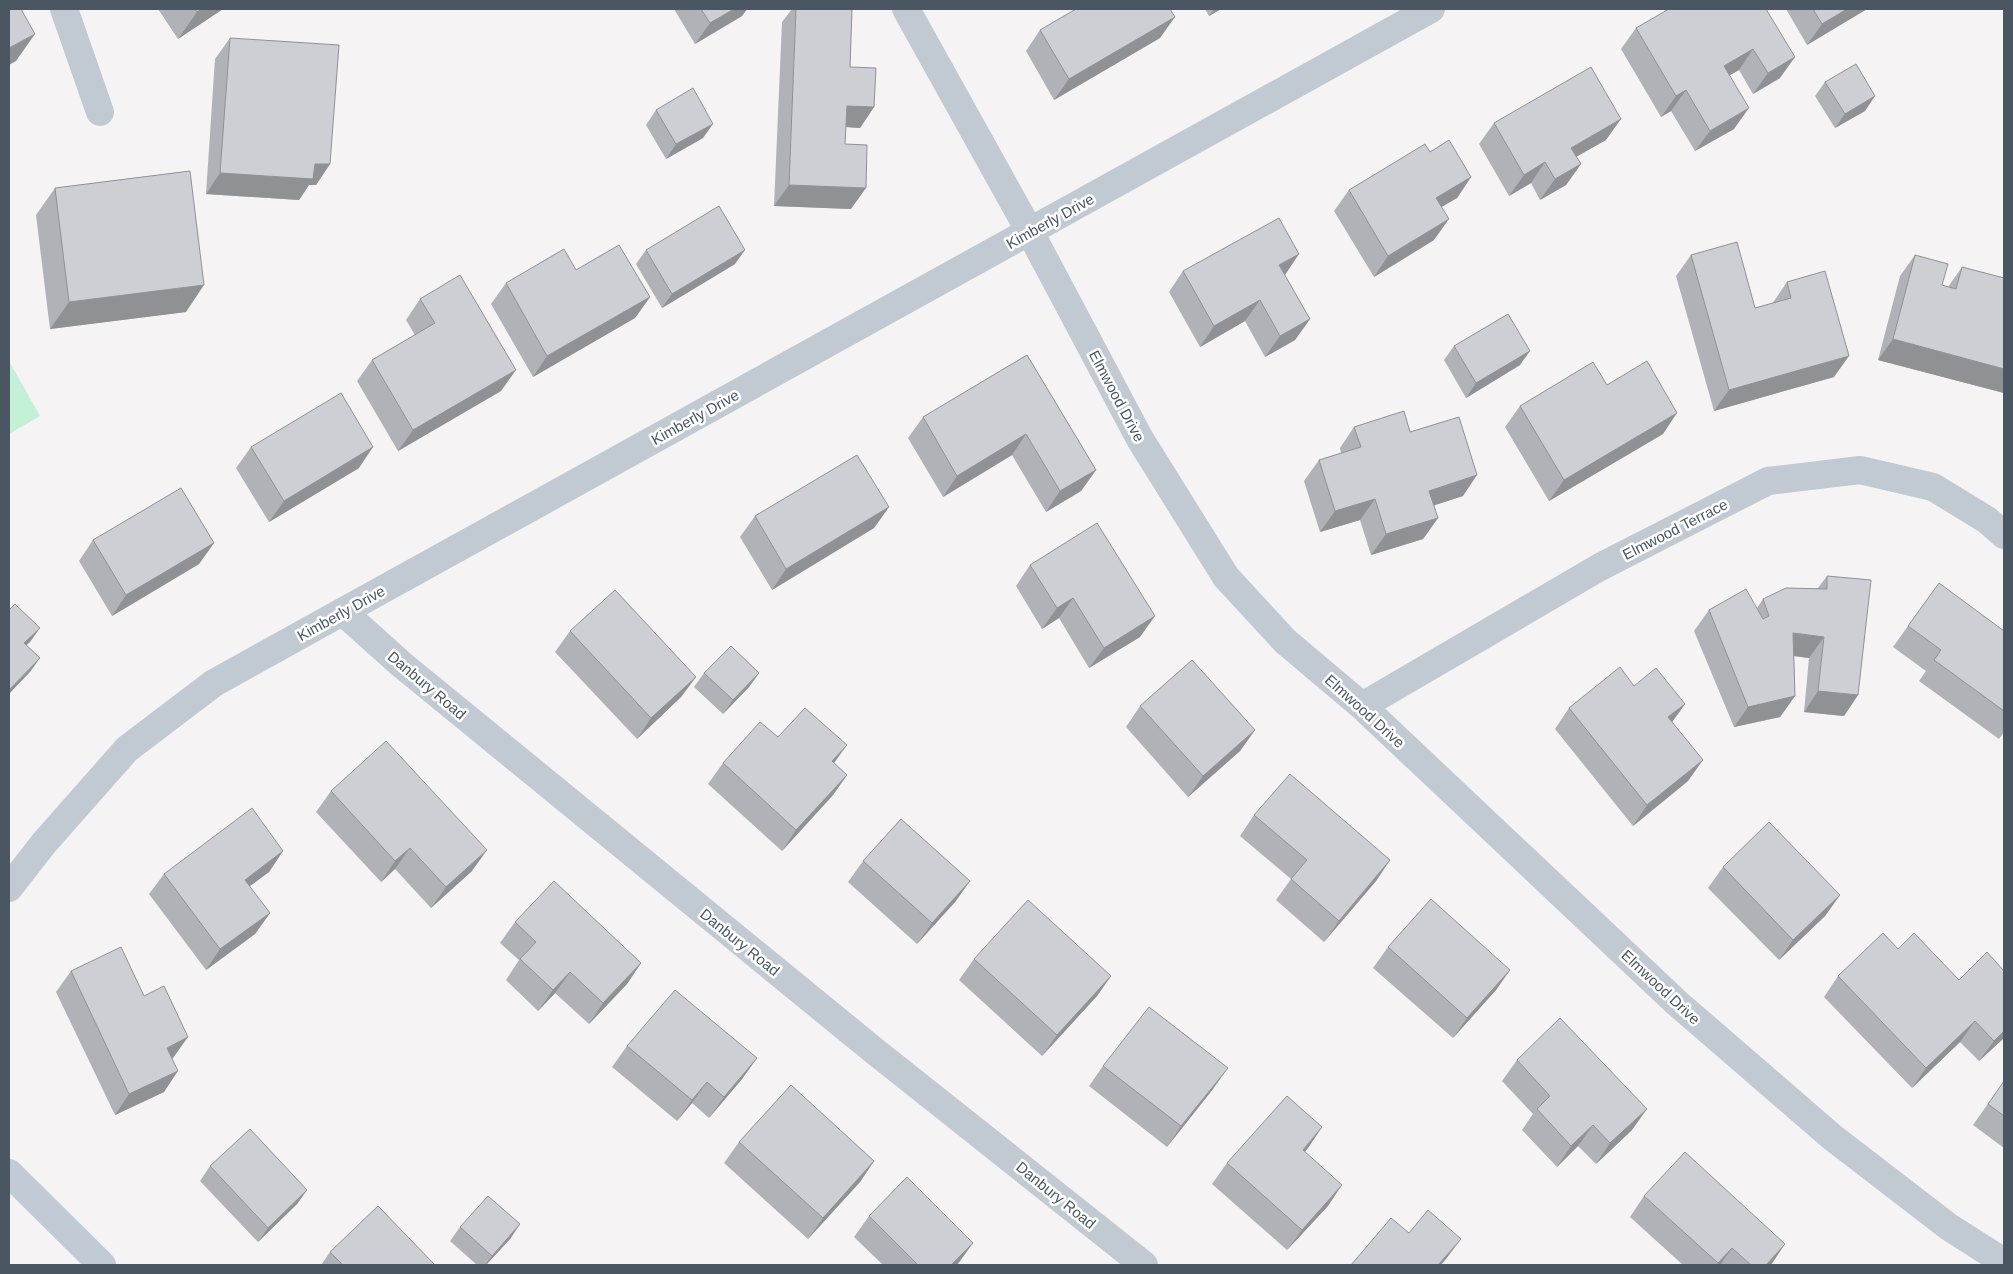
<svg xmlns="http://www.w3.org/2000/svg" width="2013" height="1274" viewBox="0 0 2013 1274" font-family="Helvetica,sans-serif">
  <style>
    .green { fill: #c3f1d5 }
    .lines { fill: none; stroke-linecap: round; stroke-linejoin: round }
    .street { stroke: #c1cad2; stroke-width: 28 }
    .secondary { stroke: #c1cbd6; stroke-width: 28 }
    .wall { fill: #b0b2b7 }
    .shaded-wall { fill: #909195 }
    .building { fill: #cdcfd5; stroke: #909195 }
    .labels { text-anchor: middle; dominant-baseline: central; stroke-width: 5; stroke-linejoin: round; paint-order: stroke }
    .street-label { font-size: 15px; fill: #4a5661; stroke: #fff }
  </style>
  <rect width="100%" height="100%" fill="#f5f3f3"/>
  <path class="green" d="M9 361 40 416 9 434Z"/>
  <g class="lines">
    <path class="street" d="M64 9 100 112
      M906 9 1030 232 1140 439 1226 577 1285 641 1362 706 1677 1003 1832 1137 1949 1227 2004 1262
      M343 612 401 664 872 1049 1144 1265
      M1362 706 1600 567 1768 481 1860 470 1933 487 1987 520 2004 535
      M9 888 44 843 127 749 214 683 1431 9"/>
    <path class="secondary" d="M9 1173 102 1265"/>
  </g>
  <path class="wall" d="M158 9H223L178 39Z
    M674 9H747L742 16 695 44Z
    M792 9H852L850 67 874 107 860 128 846 127 845 144 851 209 774 206 782 22Z
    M1205 9H1221L1209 16Z
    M1766 9 1780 78 1753 94 1739 70 1730 75 1734 129 1695 151 1671 111 1661 117 1621 49 1636 28Z
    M1786 9H1867L1807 45Z
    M1040 30 1160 38 1054 100 1026 51Z
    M230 38 330 164 316 185H309L299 200 206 194 215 59Z
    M1825 82 1865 111 1835 128 1815 96Z
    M656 110 703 138 666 159 646 125Z
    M1494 123 1606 140 1576 157 1581 164 1566 185 1540 200 1531 183 1509 196 1479 144Z
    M1430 152 1471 177 1457 198 1441 207 1434 240 1374 277 1334 211 1349 190Z
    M55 188 186 312 50 329 36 215Z
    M646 250 735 264 662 308 636 264Z
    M1691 255 1755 308 1772 304 1787 282 1834 377 1714 411 1676 276Z
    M1915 255 1942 285 1948 287 1962 267 2004 278V393L1878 360 1900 276Z
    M1183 271 1285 275 1310 319 1295 340 1265 357 1245 321 1200 347 1169 292Z
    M506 283 650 297 635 318 533 377 491 304Z
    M420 299 501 391 398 451 357 381 372 360 415 335 406 320Z
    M1454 346 1520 365 1466 398 1444 360Z
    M1027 355 1096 470 1081 491 1046 512 1012 455 943 497 908 438 923 417Z
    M1520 406 1663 434 1549 501 1505 427Z
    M1354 427 1410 432 1463 496 1434 505 1438 518 1423 539 1371 555 1360 520 1320 532 1304 481 1319 460 1341 453 1340 448Z
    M251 447 359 468 269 522 236 468Z
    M889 507 874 528 772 590 740 537 755 516Z
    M93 540 214 543 199 564 112 616 79 561Z
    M1030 565 1140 637 1089 668 1059 618 1042 629 1016 586Z
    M1827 576 1858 695 1844 716 1804 712 1809 658 1794 656 1795 696 1780 717 1734 727 1694 631 1709 610 1757 608 1763 599 1818 588Z
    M1908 626 2004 631V732L1999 739 1919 681 1926 671 1893 647Z
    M570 631 696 677 681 697 637 739 555 652Z
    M704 673H759L749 687 723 714 694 687Z
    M1634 686 1685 704 1672 722 1688 781 1633 826 1555 729 1569 708Z
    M1140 706 1255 730 1240 751 1188 797 1126 727Z
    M778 737 834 763 847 775 833 795 782 851 708 784 723 763Z
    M331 791 472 871 431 908 395 869 381 882 316 812Z
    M1254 815 1390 860 1376 881 1324 942 1276 900 1291 879 1240 836Z
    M283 851 269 872 249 886 270 913 255 934 206 970 149 894 164 874Z
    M863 861 970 881 955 902 917 944 848 882Z
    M1723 867 1840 895 1825 916 1779 960 1708 888Z
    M515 922 641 963 627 984 589 1024 555 993 538 1011 506 980 519 960 500 943Z
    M1388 947 1510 970 1496 990 1453 1038 1373 968Z
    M1898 949 1959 980 2004 1038 1979 1061 1960 1042 1912 1088 1824 997 1838 976Z
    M974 959 1111 976 1097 996 1042 1056 959 980Z
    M71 971 173 1058H172L164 1092 115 1115 56 992Z
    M627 1046 757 1058 742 1079 709 1118 692 1103 677 1121 612 1067Z
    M1517 1060 1632 1130 1596 1164 1578 1146 1557 1167 1522 1130 1533 1114 1502 1081Z
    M1103 1066 1213 1089 1167 1147 1089 1086Z
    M2004 1081V1148L1973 1125Z
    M1322 1127 1305 1152 1328 1206 1287 1250 1212 1184 1227 1163Z
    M739 1142 874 1161 860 1182 808 1239 724 1163Z
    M210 1166 307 1190 297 1204 258 1242 200 1181Z
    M1644 1196 1771 1265H1683L1630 1217Z
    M869 1216 973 1243 957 1265H883L854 1237Z
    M520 1224 510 1239 486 1265H477L450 1241 460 1227Z
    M330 1252 435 1265H321Z"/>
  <path class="shaded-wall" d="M201 9H223L178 39 197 12Z
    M734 9H747L742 16 695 44 710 23Z
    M1214 9H1221L1209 16Z
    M1847 9H1867L1807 45 1822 24Z
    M1175 17 1160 38 1054 100 1069 79Z
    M35 34 16 61 9 65V48Z
    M1753 49 1739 70 1709 87 1724 66Z
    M1795 57 1780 78 1753 94 1768 73Z
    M1686 90 1671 111 1661 117 1676 96Z
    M1875 96 1865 111 1835 128 1845 114Z
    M847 106 874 107 860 128 832 126Z
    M1749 108 1734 129 1695 151 1710 131Z
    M1621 119 1606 140 1556 168 1571 148Z
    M713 124 703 138 666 159 676 144Z
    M1545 162 1531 183 1509 196 1524 175Z
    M315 164H330L316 185H309L299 200 206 194 220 173Z
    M1581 164 1566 185 1540 200 1555 179Z
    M1471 177 1457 198 1421 219 1436 198Z
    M789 185 866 188 851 209 774 206Z
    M1449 219 1434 240 1374 277 1388 256Z
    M745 250 735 264 662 308 672 294Z
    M1299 254 1285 275 1279 265Z
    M204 285 186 312 50 329 69 302Z
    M650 297 635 318 533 377 547 356Z
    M1260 300 1245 321 1200 347 1214 326Z
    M1310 319 1295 340 1265 357 1280 336Z
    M1893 339 2004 369V393L1878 360Z
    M1530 351 1520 365 1466 398 1476 383Z
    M1849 356 1834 377 1714 411 1729 390Z
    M516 370 501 391 398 451 413 430Z
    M1677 413 1663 434 1549 501 1564 480Z
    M1026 434 1012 455 943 497 957 476Z
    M373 447 359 468 269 522 284 501Z
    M1096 470 1081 491 1046 512 1060 491Z
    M1477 475 1463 496 1414 512 1429 491Z
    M1375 499 1360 520 1320 532 1335 511Z
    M889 507 874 528 772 590 786 569Z
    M1438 518 1423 539 1371 555 1386 534Z
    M214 543 199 564 112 616 126 595Z
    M1073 598 1059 618 1042 629 1057 608Z
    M1155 616 1140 637 1089 668 1104 648Z
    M40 628 30 642 14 657 24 643Z
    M1793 633 1824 637 1809 658 1779 654Z
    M40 658 30 672 9 694V690Z
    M759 673 749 687 723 714 733 700Z
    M696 677 681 697 637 739 651 718Z
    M1818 691 1858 695 1844 716 1804 712Z
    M1795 696 1780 717 1734 727 1748 707Z
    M1685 704 1670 725 1668 717Z
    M1255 730 1240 751 1188 797 1203 776Z
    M847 745 832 766V761Z
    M1703 760 1688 781 1633 826 1647 805Z
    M847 775 833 795 782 851 796 830Z
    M410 848 395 869 381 882 395 861Z
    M487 850 472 871 431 908 446 887Z
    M283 851 269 872 230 901 245 880Z
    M1390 860 1376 881 1324 942 1339 921Z
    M970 881 955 902 917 944 932 923Z
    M1840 895 1825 916 1779 960 1793 940Z
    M270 913 255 934 206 970 220 949Z
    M641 963 627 984 589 1024 603 1003Z
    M1510 970 1496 990 1453 1038 1467 1018Z
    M570 972 555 993 538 1011 553 990Z
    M1111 976 1097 996 1042 1056 1057 1035Z
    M1975 1021 1960 1042 1912 1088 1926 1068Z
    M2004 1031V1038L1979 1061 1994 1041Z
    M188 1037 173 1058 152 1069 167 1048Z
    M757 1058 742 1079 709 1118 724 1097Z
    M1228 1068 1213 1089 1167 1147 1181 1126Z
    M178 1071 164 1092 115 1115 129 1094Z
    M707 1082 692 1103 677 1121 692 1100Z
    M1647 1109 1632 1130 1596 1164 1610 1143Z
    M1593 1125 1578 1146 1557 1167 1571 1146Z
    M1322 1127 1308 1148 1288 1171 1303 1150Z
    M874 1161 860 1182 808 1239 823 1218Z
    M1342 1185 1328 1206 1287 1250 1302 1230Z
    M307 1190 297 1204 258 1242 268 1228Z
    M520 1224 510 1239 486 1265H485L492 1256Z
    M1461 1239 1446 1259 1441 1265H1438Z
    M973 1243 957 1265H951Z
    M1785 1244 1771 1265H1766Z
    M1732 1248 1720 1265H1716L1718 1263Z"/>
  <path class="building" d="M9 9H21L35 34 9 48Z
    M195 9H201L197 12Z
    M701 9H734L710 23Z
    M796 9H852L850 67 876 68 874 107 847 106 845 144 867 145 866 188 789 185Z
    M1076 9H1170L1175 17 1069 79 1040 30Z
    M1669 9H1766L1795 57 1768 73 1753 49 1724 66 1749 108 1710 131 1686 90 1676 96 1636 28Z
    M1813 9H1847L1822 24Z
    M230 38 339 45 330 164H315L313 179 220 173Z
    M1856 64 1875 96 1845 114 1825 82Z
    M1591 67 1621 119 1571 148 1581 164 1555 179 1545 162 1524 175 1494 123Z
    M693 88 713 124 676 144 656 110Z
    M1449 140 1471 177 1436 198 1449 219 1388 256 1349 190 1425 144 1430 152Z
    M190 171 204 285 69 302 55 188Z
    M719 206 745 250 672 294 646 250Z
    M1279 218 1299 254 1279 265 1310 319 1280 336 1260 300 1214 326 1183 271Z
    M1737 242 1755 308 1791 298 1787 282 1825 271 1849 356 1729 390 1691 255Z
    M619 245 650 297 547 356 506 283 564 249 576 270Z
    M1915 255 1948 264 1942 285 1956 289 1962 267 2004 278V369L1893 339Z
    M460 275 516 370 413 430 372 360 435 323 420 299Z
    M1508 314 1530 351 1476 383 1454 346Z
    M1027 355 1096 470 1060 491 1026 434 957 476 923 417Z
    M1647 361 1677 413 1564 480 1520 406 1593 362 1607 385Z
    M341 393 373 447 284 501 251 447Z
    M1404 411 1410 432 1459 417 1477 475 1429 491 1438 518 1386 534 1375 499 1335 511 1319 460 1361 447 1354 427Z
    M857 455 889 507 786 569 755 516Z
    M181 488 214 543 126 595 93 540Z
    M1097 523 1155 616 1104 648 1073 598 1057 608 1030 565Z
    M1827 576 1871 580 1858 695 1818 691 1824 637 1793 633 1795 696 1748 707 1709 610 1746 589 1763 619 1769 616 1763 599 1786 588 1827 589Z
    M1939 583 2004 631V711L1934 660 1941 650 1908 626Z
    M615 590 696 677 651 718 570 631Z
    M15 604 40 628 24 643 40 658 9 690V610Z
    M731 646 759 673 733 700 704 673Z
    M1192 660 1255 730 1203 776 1140 706Z
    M1620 667 1634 686 1656 668 1685 704 1668 717 1703 760 1647 805 1569 708Z
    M805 708 847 745 832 761 847 775 796 830 723 763 760 722 778 737Z
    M386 741 487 850 446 887 410 848 395 861 331 791Z
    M1290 774 1390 860 1339 921 1291 879 1307 860 1254 815Z
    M252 808 283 851 245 880 270 913 220 949 164 874Z
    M901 819 970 881 932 923 863 861Z
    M1769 822 1840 895 1793 940 1723 867Z
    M554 881 641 963 603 1003 570 972 553 990 520 959 536 942 515 922Z
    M1431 899 1510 970 1467 1018 1388 947Z
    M1028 900 1111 976 1057 1035 974 959Z
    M1883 933 1898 949 1914 933 1959 980 1987 952 2004 971V1031L1994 1041 1975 1021 1926 1068 1838 976Z
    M121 947 144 996 164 986 188 1037 167 1048 178 1071 129 1094 71 971Z
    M675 990 757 1058 724 1097 707 1082 692 1100 627 1046Z
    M1149 1007 1228 1068 1181 1126 1103 1066Z
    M1560 1018 1647 1109 1610 1143 1593 1125 1571 1146 1537 1109 1550 1096 1517 1060Z
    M2004 1081V1116L1988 1104Z
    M791 1085 874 1161 823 1218 739 1142Z
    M1287 1096 1322 1127 1303 1150 1342 1185 1302 1230 1227 1163Z
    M250 1129 307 1190 268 1228 210 1166Z
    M1685 1152 1785 1244 1766 1265H1751L1732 1248 1718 1263 1644 1196Z
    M907 1177 973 1243 951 1265H918L869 1216Z
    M488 1196 520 1224 492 1256 460 1227Z
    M378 1206 435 1265H343L330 1252Z
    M1428 1210 1461 1239 1438 1265H1351L1391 1218 1409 1233Z"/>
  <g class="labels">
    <g class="street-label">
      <text transform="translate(1050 221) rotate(-29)">Kimberly Drive</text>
      <text transform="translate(1117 396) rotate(62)">Elmwood Drive</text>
      <text transform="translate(695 417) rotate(-29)">Kimberly Drive</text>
      <text transform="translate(1675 529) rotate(-27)">Elmwood Terrace</text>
      <text transform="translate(341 613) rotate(-29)">Kimberly Drive</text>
      <text transform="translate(427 685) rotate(40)">Danbury Road</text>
      <text transform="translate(1365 711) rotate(42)">Elmwood Drive</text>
      <text transform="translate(740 942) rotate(39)">Danbury Road</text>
      <text transform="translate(1661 987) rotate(43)">Elmwood Drive</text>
      <text transform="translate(1056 1195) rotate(39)">Danbury Road</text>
    </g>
  </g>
  <rect width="2013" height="1274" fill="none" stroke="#4a5661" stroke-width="20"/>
</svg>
